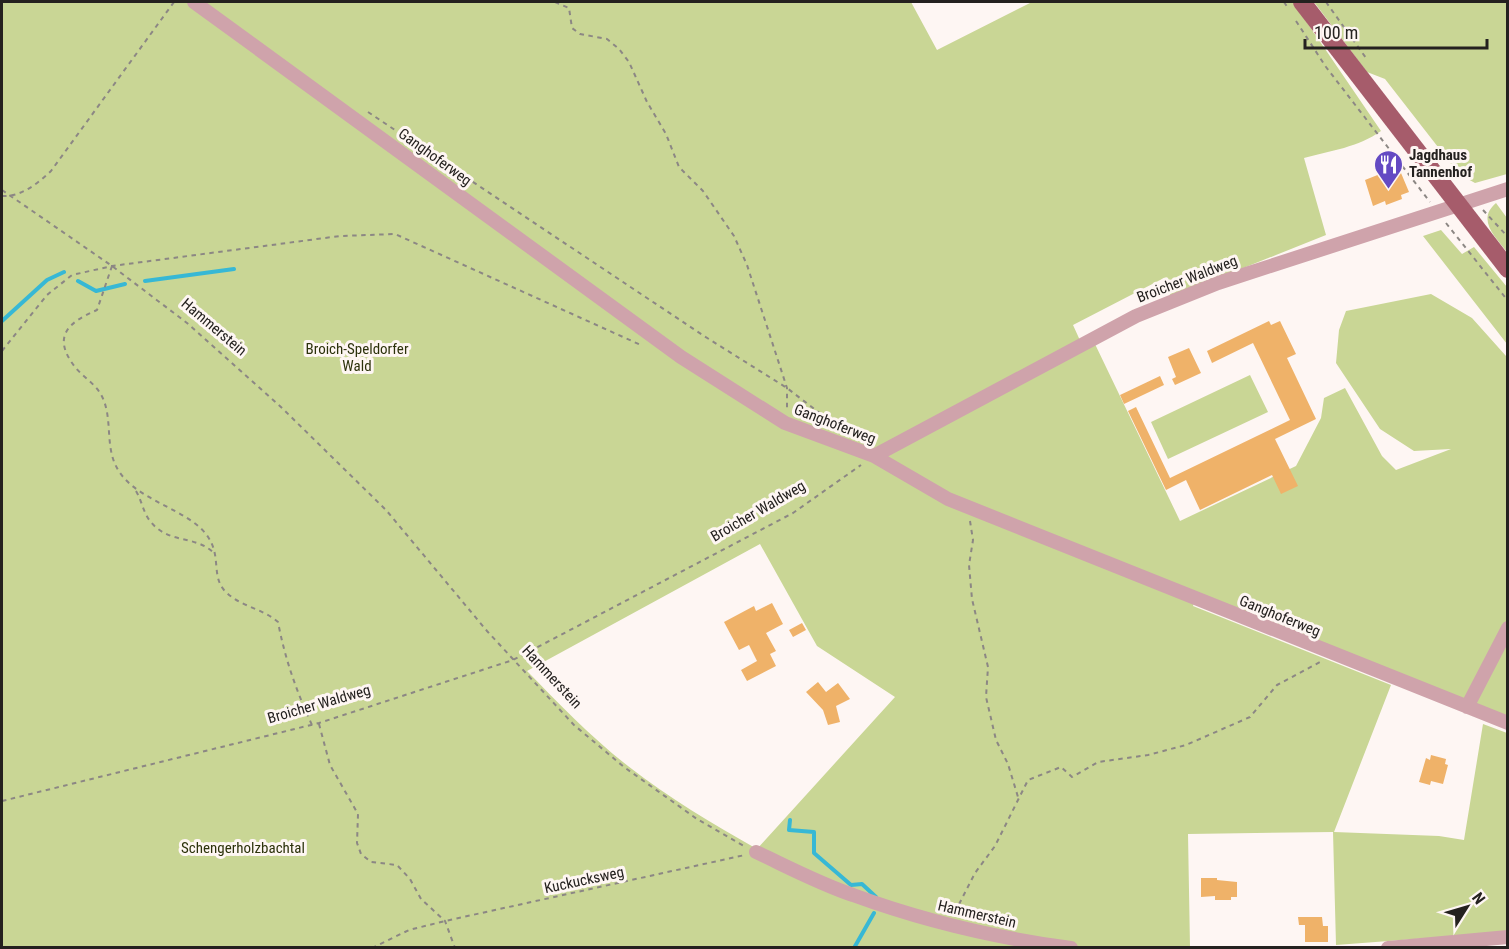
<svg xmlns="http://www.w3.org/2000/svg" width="1509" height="949" viewBox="0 0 1509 949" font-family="'Roboto Condensed',sans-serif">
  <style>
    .green { fill: #c9d695; fill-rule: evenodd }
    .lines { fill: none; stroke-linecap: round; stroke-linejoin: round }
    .stream { stroke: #37b8d5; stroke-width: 4 }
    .building { fill: #efb269 }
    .path { stroke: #8c8784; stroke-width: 2; stroke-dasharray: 4.5 4.5; stroke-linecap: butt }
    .minor { stroke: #cfa3ab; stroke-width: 14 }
    .major { stroke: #a65c6b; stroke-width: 18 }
    .labels { text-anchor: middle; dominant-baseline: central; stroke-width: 6; stroke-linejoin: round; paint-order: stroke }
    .poi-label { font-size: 15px; font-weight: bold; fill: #24211f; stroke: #fef6f3; text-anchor: start }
    .street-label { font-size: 15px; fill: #24211f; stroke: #fef6f3 }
    .park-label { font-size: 15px; fill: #2c320b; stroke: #fef6f3 }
  </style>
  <rect width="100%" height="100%" fill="#fef6f3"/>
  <path class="green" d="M2 2H911L937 50 1032 2H1293L1381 131C1359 147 1330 151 1304 158L1326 235 1171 297 1162 279 1073 325 1083 347 1094 342 1180 521 1296 466 1321 418 1324 398 1345 388 1382 456 1396 470 1451 449 1414 451 1380 429 1336 363 1339 330 1346 311 1431 294 1472 318 1506 356 1507 717 1197 595 1193 606 1391 685 1334 832 1439 836 1464 840 1483 724 1507 733V932L1336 945 1333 832 1188 834 1190 947 2 948ZM760 544 817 646 895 697 757 849C713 824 669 798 628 766 592 738 559 704 527 671Z
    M1314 2H1507V174L1475 183 1459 174 1385 79 1367 72Z
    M1496 203 1507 218V252C1496 237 1476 220 1496 203Z
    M1441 230 1462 254 1474 247 1507 287V344L1423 236Z
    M1250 375 1268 412 1168 459 1151 422Z"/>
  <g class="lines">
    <path class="stream" d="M78 281 96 291 125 284
      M145 281 234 269
      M2 321 47 280 64 272
      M790 820 789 830 814 832V853L851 885 862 884 876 897
      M854 948 874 913"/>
  </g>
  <path class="building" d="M1401 173 1409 192 1401 195 1402 199 1386 205 1385 201 1373 206 1365 180 1380 174 1383 181Z
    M1269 321 1271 325 1280 321 1296 354 1287 358 1316 419 1275 439 1298 486 1281 494 1272 475 1200 510 1186 480 1166 490 1128 411 1136 407 1170 478 1290 420 1253 343 1212 363 1207 351Z
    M1189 348 1201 373 1175 385 1172 379 1176 377 1168 357Z
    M1160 376 1164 385 1124 404 1120 395Z
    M772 603 783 624 766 633 776 651 770 654 776 666 747 681 741 670 757 661 749 645 739 650 724 622 754 606 756 611Z
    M802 623 806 630 793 637 789 630Z
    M818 682 826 692 838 683 850 699 836 706 840 722 828 725 823 710 806 692Z
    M1431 755 1446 759 1445 764 1448 765 1443 784 1431 781 1430 785 1419 782 1426 758 1430 760Z
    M1201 878H1217V880L1237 882V897H1231V900H1215V896L1201 897Z
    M1298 917H1322L1323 926H1328V942H1305V925H1299Z"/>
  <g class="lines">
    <path class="path" d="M555 2 569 8 572 28 580 34 607 39 619 49 629 62 647 102 666 134 679 167 703 191 734 236 747 265 787 388V411
      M1284 2 1288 8
      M1326 2 1366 58
      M1296 21 1326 67 1430 202
      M368 112 704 336 787 388 839 428
      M2 190 112 266 187 323 282 408 386 510 487 631 574 725 624 767 697 819 744 846
      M2 196C21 197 37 184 51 171L174 2
      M1483 210 1508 237
      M1446 223 1508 301
      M112 266 97 310C69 322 51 336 75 367 82 376 94 383 100 393 114 415 104 445 117 468 132 496 172 505 197 525 226 549 209 572 224 590 238 606 262 608 278 622 285 659 296 690 312 725
      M2 351 47 295 72 275 112 266 340 236 395 234 643 346
      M136 491C142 501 143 512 150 521 169 545 194 534 214 553
      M970 521 973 540 969 565 972 599 988 667 986 697 996 740 1008 764 1018 797
      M319 724 330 765 358 814 357 843 361 854 371 862 397 865 410 879 421 899 445 921 455 948
      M2 801 319 723 513 660 793 513 861 465
      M955 912 975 873 995 846 1028 780 1061 767 1072 777 1098 762 1148 755 1186 745 1250 717 1277 685 1320 662
      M372 948 409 930 445 921 745 855"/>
    <path class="minor" d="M194 2 681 357 785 423 874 456 948 499 1508 723
      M874 456 1136 316 1218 283 1508 189
      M1467 707 1508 628
      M756 852C788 867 820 884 853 895 924 921 996 938 1071 948
      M1388 948 1508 937"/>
    <path class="major" d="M1302 2 1508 269"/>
  </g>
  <defs>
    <symbol id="restaurant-pin" viewBox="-11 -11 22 30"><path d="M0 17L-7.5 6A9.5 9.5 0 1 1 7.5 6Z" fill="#644ac3" stroke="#fef6f3"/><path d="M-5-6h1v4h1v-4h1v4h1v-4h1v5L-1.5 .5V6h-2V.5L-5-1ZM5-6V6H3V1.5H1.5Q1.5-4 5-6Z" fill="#fff"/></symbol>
  </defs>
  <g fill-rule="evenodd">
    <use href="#restaurant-pin" x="1372" y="148" width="33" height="45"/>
  </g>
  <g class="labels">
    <g class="poi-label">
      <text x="1409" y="155">Jagdhaus<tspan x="1409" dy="17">Tannenhof</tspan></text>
    </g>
    <g class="street-label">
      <text transform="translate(435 157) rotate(36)">Ganghoferweg</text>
      <text transform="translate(1187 279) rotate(-21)">Broicher Waldweg</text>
      <text transform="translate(214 327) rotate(40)">Hammerstein</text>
      <text transform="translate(835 424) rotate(21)">Ganghoferweg</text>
      <text transform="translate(758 511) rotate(-30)">Broicher Waldweg</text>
      <text transform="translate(1280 616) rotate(22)">Ganghoferweg</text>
      <text transform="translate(552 677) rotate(47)">Hammerstein</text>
      <text transform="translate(319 704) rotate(-16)">Broicher Waldweg</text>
      <text transform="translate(584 880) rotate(-12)">Kuckucksweg</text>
      <text transform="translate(977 914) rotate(13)">Hammerstein</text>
    </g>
    <g class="park-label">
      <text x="357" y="349">Broich-Speldorfer<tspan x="357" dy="17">Wald</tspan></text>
      <text x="243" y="848">Schengerholzbachtal</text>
    </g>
  </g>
  <rect width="1509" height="949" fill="none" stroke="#24211f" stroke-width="6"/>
  <g transform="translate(1467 907) rotate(53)" stroke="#fef6f3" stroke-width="4.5" paint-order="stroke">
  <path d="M0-4.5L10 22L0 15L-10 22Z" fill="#24211f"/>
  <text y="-9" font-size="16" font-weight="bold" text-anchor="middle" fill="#24211f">N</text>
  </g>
  <path d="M1305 39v9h182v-9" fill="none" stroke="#24211f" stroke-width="3"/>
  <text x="1314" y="39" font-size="18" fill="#24211f" stroke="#fef6f3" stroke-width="4.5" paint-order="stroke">100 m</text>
</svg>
